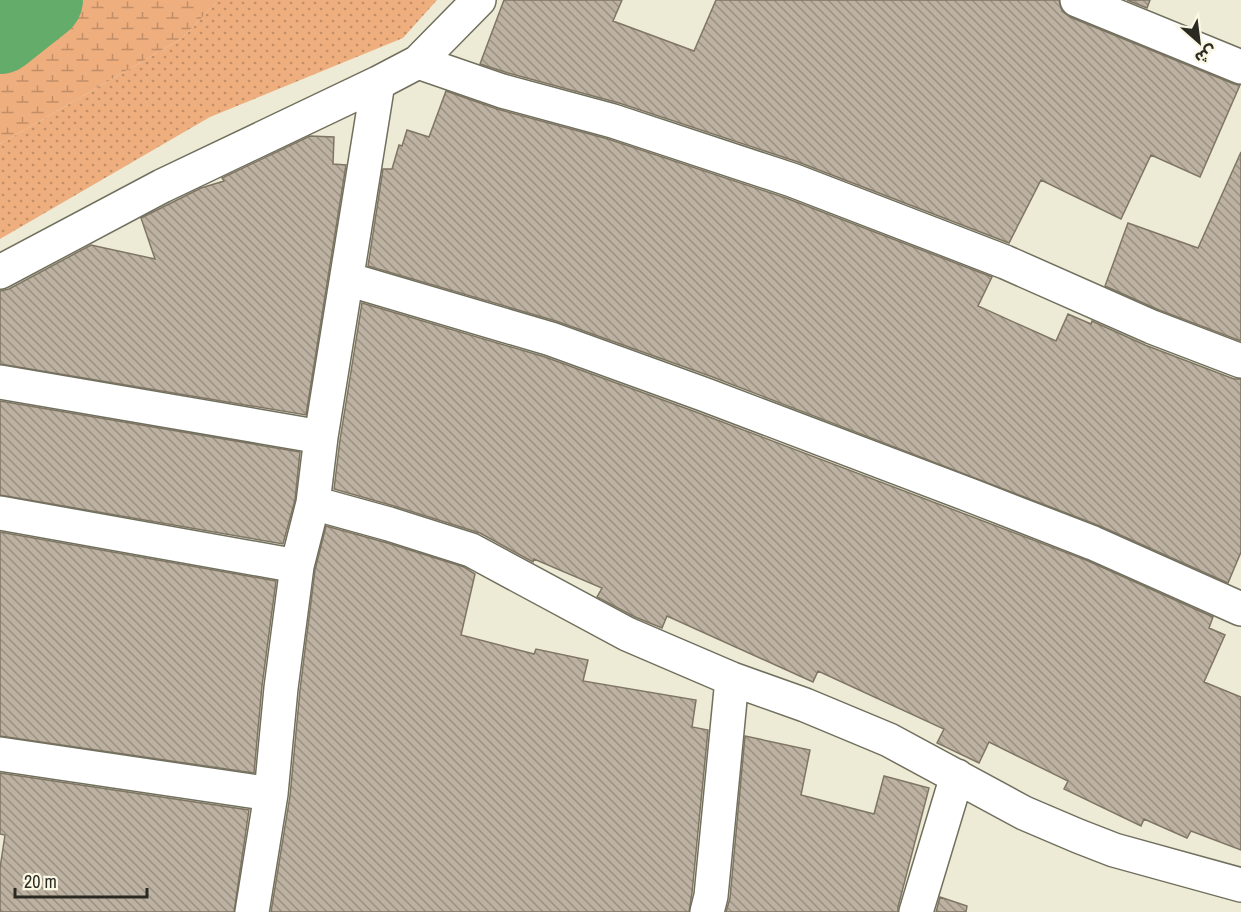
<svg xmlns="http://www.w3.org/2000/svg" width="1241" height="912" viewBox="0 0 1241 912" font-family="'Archivo Narrow','Noto Sans Arabic',sans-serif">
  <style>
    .grass { fill: url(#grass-dots) }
    .wetland { fill: url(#wetland-marsh) }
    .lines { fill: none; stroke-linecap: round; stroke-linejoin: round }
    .river { stroke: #63ac69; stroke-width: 80 }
    .building { fill: url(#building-back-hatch); stroke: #7f7565; stroke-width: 1.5 }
    .street-casing { stroke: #716f5d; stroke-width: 36 }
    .street { stroke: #fff; stroke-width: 33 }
  </style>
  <defs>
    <pattern id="grass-dots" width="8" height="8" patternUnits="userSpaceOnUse" patternTransform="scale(1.5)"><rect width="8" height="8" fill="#efae7e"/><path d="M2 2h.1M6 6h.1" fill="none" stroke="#c28e67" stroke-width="1.8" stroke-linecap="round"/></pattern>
    <pattern id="wetland-marsh" width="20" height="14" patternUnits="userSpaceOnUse" patternTransform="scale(1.5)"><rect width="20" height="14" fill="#efae7e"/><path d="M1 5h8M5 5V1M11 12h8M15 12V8" fill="none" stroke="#c28e67"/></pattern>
    <pattern id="building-back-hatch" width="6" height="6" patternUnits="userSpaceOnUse" patternTransform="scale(1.5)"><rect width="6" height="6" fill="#bdb2a1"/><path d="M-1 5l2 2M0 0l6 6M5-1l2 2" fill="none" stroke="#9a9183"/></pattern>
  </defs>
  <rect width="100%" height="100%" fill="#edebd6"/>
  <path class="grass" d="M219 0H437L403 38 210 117 0 239V144L181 39Z"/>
  <path class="wetland" d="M0 0H219L181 39 0 144Z"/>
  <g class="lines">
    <path class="river" d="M0 34 43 0"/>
  </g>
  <path class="building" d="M504 0H622L613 21 694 51 716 0H1059L1062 11 1070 17 1234 84 1240 85 1200 177 1151 155 1121 219 1041 180 1009 243 798 162 619 103 508 73 480 64Z
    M1127 0H1150L1147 8Z
    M446 91 497 109 608 139 786 198 992 277 978 306 1056 341 1068 314 1091 324 1092 321 1145 345 1234 379H1241V552L1228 583 1100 526 710 376 556 321 368 266 383 169H392L399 145 402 146 407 130 429 137Z
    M310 136 334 137 333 164 346 165 306 415 0 364V291L9 289 91 245 155 259 141 218 201 188 224 181 222 178Z
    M1241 152V341L1159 310 1105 286 1128 223 1198 248Z
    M362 303 545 357 696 412 1086 560 1213 617 1209 628 1225 635 1204 682 1241 697V850L1191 831 1187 838 1144 819 1141 826 1064 789 1068 781 989 742 979 763 937 743 944 729 818 671 813 682 667 616 662 628 635 617 597 597 602 588 534 559 533 562 480 533 394 506 334 489 340 440Z
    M0 401 300 452 295 500 283 544 0 495Z
    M326 526 384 542 464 567 475 574 461 635 534 654 536 649 588 660 583 681 696 700 692 727 708 730 692 893 689 912H271L290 796 300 690 315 570Z
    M0 532 276 581 262 686 254 773 0 736Z
    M745 736 810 750 801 795 874 814 884 776 929 788 898 907V912H726L730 898Z
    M0 773 249 810 234 912H0V868L5 835 0 834Z
    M940 897 967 906 966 912H936Z"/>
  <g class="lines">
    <defs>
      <path id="street" d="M1077 0 1241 67
        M418 62 502 91 613 121 792 180 1005 262 1152 327 1241 361
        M0 272 162 186 378 83 418 62 479 0
        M347 279 551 339 703 394 972 496 1093 543 1241 609
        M0 382 321 437
        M313 503 389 524 471 550 627 634 732 679 805 705 889 740 1024 813 1078 836 1114 850 1241 885
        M0 513 297 566
        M0 754 271 794
        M252 912 271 794 281 688 297 566 313 503 321 437 378 83
        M707 912 711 896 732 679
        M916 912 957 776"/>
    </defs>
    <use href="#street" class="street-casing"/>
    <use href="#street" class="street"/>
  </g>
  <g transform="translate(1199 42) rotate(152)" stroke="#faf8e4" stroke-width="4.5" paint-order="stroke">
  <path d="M0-4.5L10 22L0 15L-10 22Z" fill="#2a2922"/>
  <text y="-9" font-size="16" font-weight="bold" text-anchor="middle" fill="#2a2922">ش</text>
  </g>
  <path d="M15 888v9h132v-9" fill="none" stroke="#2a2922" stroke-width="3"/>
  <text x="24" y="888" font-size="18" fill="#2a2922" stroke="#faf8e4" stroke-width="4.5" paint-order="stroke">20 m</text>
</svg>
